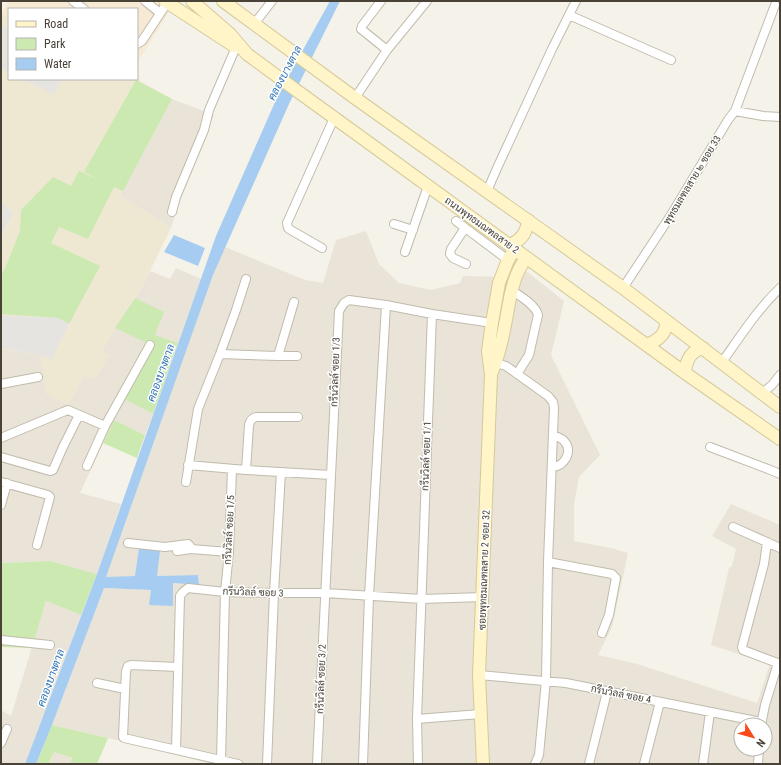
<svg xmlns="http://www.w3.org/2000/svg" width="781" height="765" viewBox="0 0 781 765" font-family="'Roboto Condensed',Sarabun,sans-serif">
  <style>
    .residential { fill: #e9e4d7; fill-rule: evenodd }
    .commercial { fill: #f6ead5 }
    .education { fill: #eee8d3 }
    .green { fill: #cde9b2 }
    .parking { fill: #e6e4e1 }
    .water { fill: #a6cdf1 }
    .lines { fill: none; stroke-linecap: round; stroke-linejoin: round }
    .street-casing { stroke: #c0bbac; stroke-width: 10 }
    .secondary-casing { stroke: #d5c999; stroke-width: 14 }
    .street { stroke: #fff; stroke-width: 8 }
    .secondary { stroke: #fff5c9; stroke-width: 12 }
    .labels { text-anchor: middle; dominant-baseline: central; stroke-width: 3; stroke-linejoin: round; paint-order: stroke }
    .street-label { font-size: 10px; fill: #494337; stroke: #fff }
    .water-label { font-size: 11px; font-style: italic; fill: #2f74b7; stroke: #fff }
  </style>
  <rect width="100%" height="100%" fill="#f5f2e9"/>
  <path class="residential" d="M172 99 214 115 186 183 171 228 120 196Z
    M366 231 379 264 399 283 431 290 460 283 463 276 501 277 508 260 530 274 564 301 551 355 600 455 579 477 574 504V541L611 548 628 553 612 627 598 655 637 664 757 703 770 664 711 645 726 581 729 568 732 566 736 549 712 536 731 504 780 525V764H213L117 740 52 725 104 588 151 590 173 606V583L198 585V575L157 576 139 548 136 576 105 578 213 275 225 247 305 280 323 283 336 240ZM741 725H765V749H741Z
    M176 268 201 279 178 343 155 335 135 298 143 285 150 271 170 279Z
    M115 328 148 343 120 397 153 414 145 435 114 420 80 493 121 504 97 574 50 561 1 563V349L41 355 46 394 84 376 95 378 109 355 101 352Z
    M46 601 81 615 25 764H1V710L11 716Z
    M54 752 72 758 70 764H53L49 762Z"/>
  <path class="commercial" d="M8 1H153L169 12 137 63V9H9V18L1 15Z"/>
  <path class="education" d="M1 15 9 18V79H136L172 99 120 196 171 228 143 285 101 351 110 355 95 378 84 376 68 405 46 394 40 355 1 349V237L13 214 1 200Z"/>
  <path class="green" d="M136 80 172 99 123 191 114 187 88 239 59 227 51 243 100 266 69 324 58 318 1 314V276L6 266 20 231 21 210 53 177 71 186 79 171 101 181 84 172Z
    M135 298 164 312 155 335 178 343 153 414 120 397 147 343 115 328Z
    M114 420 145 435 137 458 103 443Z
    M50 561 97 574 81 615 46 601 32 648 1 647V563Z
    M52 725 108 738 97 764H70L72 758 54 752 49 762 53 764H36Z"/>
  <path class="parking" d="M1 25 9 29V72L1 68Z
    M23 79H62L54 95Z
    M1 200 13 214 1 236Z
    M1 316 58 318 69 324 51 360 40 355 1 348Z"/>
  <path class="water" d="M330 1H340L289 104 213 275 106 577 135 576 139 548 160 551 157 576 198 575 199 585 173 583V606L149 605 151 590 104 588 52 725 36 764H25L97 574 216 236 279 93Z
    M174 235 205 248 198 266 164 252Z"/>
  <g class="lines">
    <defs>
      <path id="street" d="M73 1 84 9
        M145 1 160 13
        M381 1 362 26 361 29 387 50
        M569 15 671 60
        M254 24 272 1
        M137 44 142 41 167 3
        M355 98 387 50 427 1
        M735 111 775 5
        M487 191 498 166 552 49 576 1
        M172 212 176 197 204 130 209 110 236 47
        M456 221 508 260
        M394 224 413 230
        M465 228 451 249 450 254 453 258 466 264
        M322 248 289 229 288 228 287 223 334 118
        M405 252 428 186
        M623 288 671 215 728 120 735 111 763 116 780 117
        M511 290C520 296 536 305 538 315L529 355 517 374
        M220 354 278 356 294 302
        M278 356H297
        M722 362C740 337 757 310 780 288
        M496 363 506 366 548 396 553 402 554 408 548 562 546 680 539 755 535 764
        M1 384 38 377
        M761 394 772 385 780 375
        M1 438 63 412 68 410 105 426
        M710 447 768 469 780 474
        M1 457 50 471 53 470 63 447 79 415
        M188 465 246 470 331 475
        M87 466 105 426 150 345
        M552 467C564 467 574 451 564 441 562 438 557 437 553 435
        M246 470 249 425C250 421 252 418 256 417H298
        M1 482 48 495 50 497 37 545
        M186 482 198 409 220 354 236 310 246 279
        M1 505 7 483
        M733 527 780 548
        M767 542 764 564 742 647 743 650 780 664
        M128 543 165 547 188 544 190 546 191 549
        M177 551 191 549 229 552
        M548 562 612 574 616 578 609 615 602 633
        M1 640 50 645
        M178 667 131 665 128 666 126 671 123 737 124 738 238 764
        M479 675 566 683 761 722
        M97 683 125 689
        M417 719 480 714
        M761 725 765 705 778 663
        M1 743 7 729
        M176 750 180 596 183 592 188 588 225 592 274 593H325L422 599 483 597
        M221 760 225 592 229 552 232 469
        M267 764 274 593 281 472
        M317 764 339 311 344 303 349 300 386 305 432 314 492 323
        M363 764 369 596 386 305
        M418 764 417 719 432 314
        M589 764 607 692
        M644 764 660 702
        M703 764 710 712
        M758 764 759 749"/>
      <path id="secondary" d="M165 1 234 46
        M192 1 230 34 247 54 300 93 358 135 685 373 780 439
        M223 1 355 98 623 288 780 407
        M509 245C521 241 527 232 528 220
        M647 345C658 340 667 334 666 321
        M492 372C498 357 502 341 505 325 510 300 511 279 526 258
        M685 373C686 361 690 351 703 348
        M483 764 479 675 491 375 488 351 492 323 499 283 508 260 515 249"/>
    </defs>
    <use href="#street" class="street-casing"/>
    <use href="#secondary" class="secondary-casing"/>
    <use href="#street" class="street"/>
    <use href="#secondary" class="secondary"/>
  </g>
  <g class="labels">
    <g class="street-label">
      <text transform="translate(692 180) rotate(-59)">พุทธมลฑลสาย ๒ ซอย 33</text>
      <text transform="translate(482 225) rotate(36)">ถนนพุทธมณฑลสาย 2</text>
      <text transform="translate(335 372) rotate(-88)">กรีนวิลล์ ซอย 1/3</text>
      <text transform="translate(426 456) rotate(-88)">กรีนวิลล์ ซอย 1/1</text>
      <text transform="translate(229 530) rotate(-87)">กรีนวิลล์ ซอย 1/5</text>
      <text transform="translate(484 570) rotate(-88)">ซอยพุทธมณฑลสาย 2 ซอย 32</text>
      <text transform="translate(253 592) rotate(2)">กรีนวิลล์ ซอย 3</text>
      <text transform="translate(321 679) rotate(-88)">กรีนวิลล์ ซอย 3/2</text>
      <text transform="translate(621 694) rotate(11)">กรีนวิลล์ ซอย 4</text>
    </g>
    <g class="water-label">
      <text transform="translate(285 73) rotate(-62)">คลองบางตาล</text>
      <text transform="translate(161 373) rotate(-70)">คลองบางตาล</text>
      <text transform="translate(51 678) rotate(-70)">คลองบางตาล</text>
    </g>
  </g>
  <rect width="781" height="765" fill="none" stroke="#494337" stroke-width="4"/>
  <rect x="8" y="8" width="130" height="72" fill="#ffffff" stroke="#b6b4af"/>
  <rect x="16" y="21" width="20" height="6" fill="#fff5c9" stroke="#b6b4af"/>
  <text x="44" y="28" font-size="12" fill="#494337">Road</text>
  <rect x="16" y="38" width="20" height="12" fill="#cde9b2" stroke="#b6b4af"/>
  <text x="44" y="48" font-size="12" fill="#494337">Park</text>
  <rect x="16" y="58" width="20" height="12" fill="#a6cdf1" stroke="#b6b4af"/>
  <text x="44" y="68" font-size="12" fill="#494337">Water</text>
  <g transform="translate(753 737) rotate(127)"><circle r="19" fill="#ffffff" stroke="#b6b4af"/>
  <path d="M0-3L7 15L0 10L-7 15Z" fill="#fb4b1a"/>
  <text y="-6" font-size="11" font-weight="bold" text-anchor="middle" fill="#494337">N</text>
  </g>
</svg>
